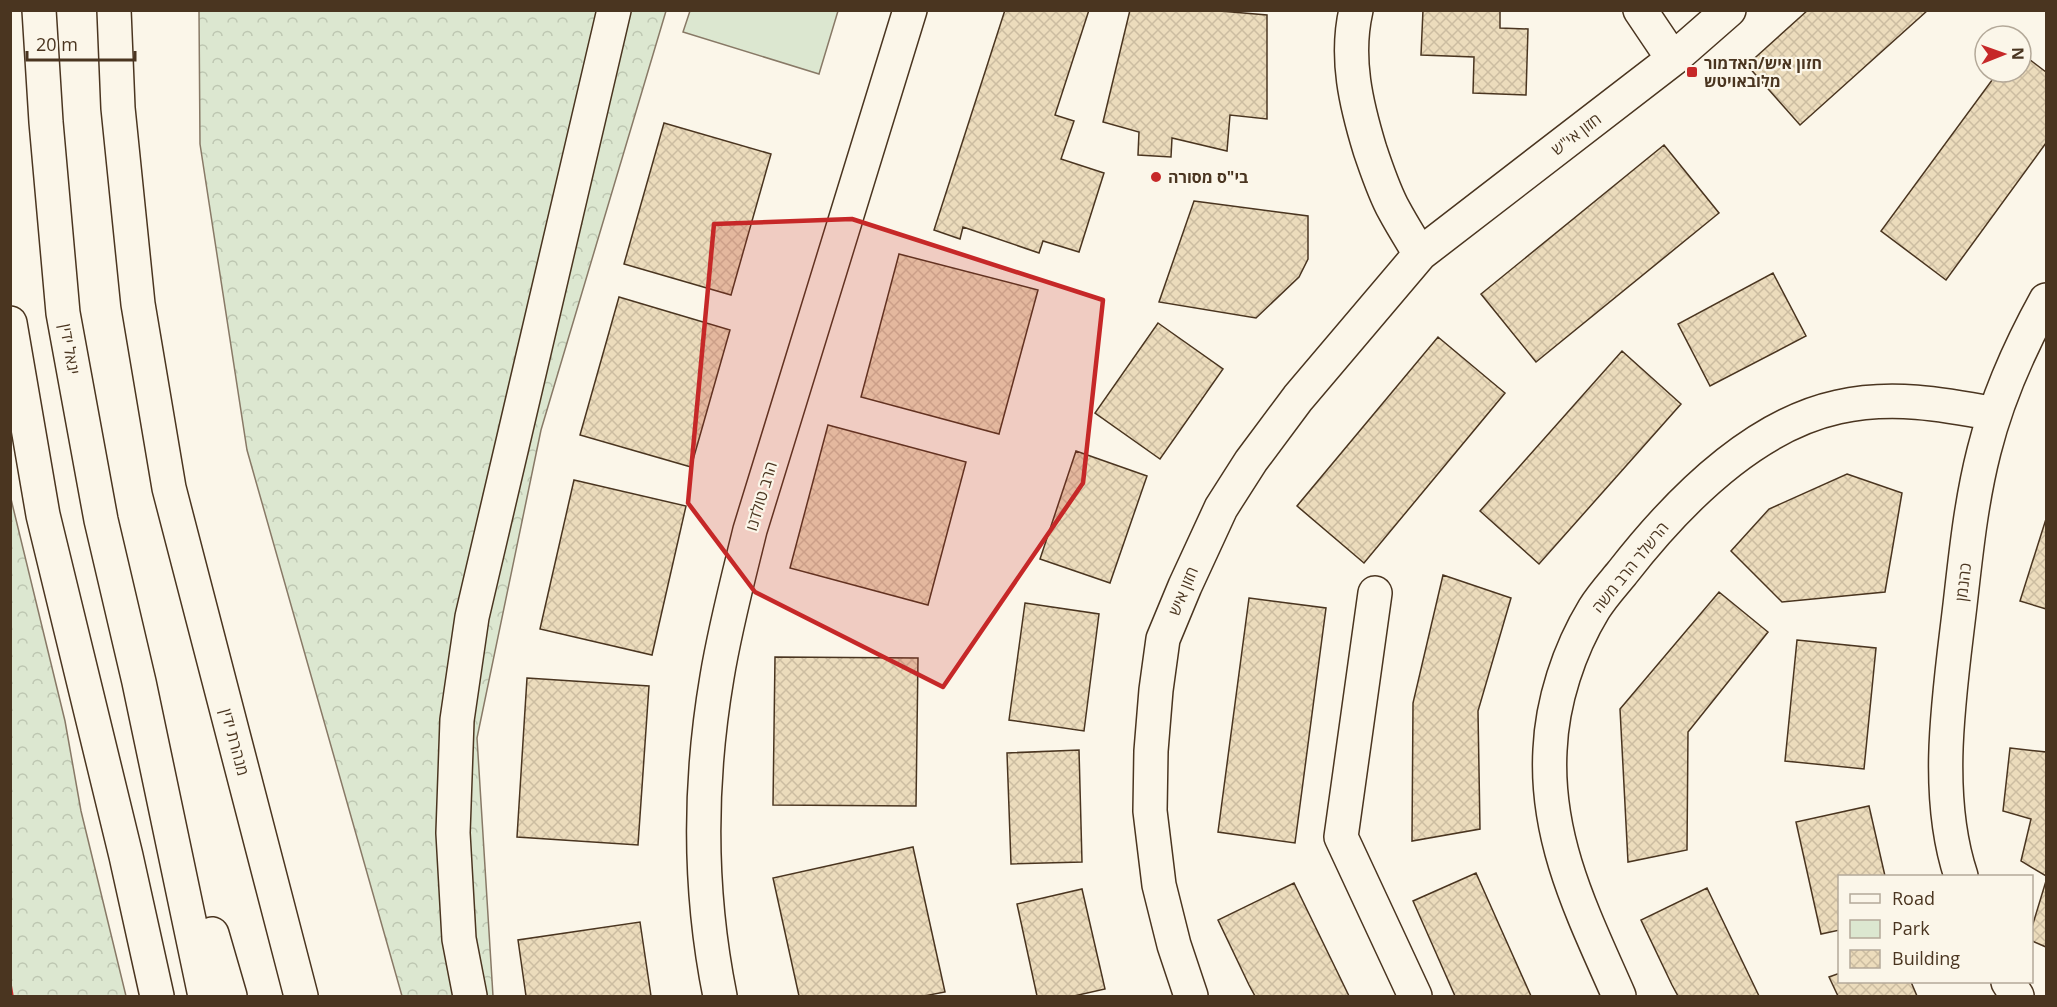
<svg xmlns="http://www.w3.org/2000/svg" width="2057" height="1007" viewBox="0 0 2057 1007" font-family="'Open Sans',Heebo,sans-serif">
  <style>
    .green { fill: #dce7d0; stroke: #887966; stroke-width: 1.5 }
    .forest { fill: url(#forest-crowns); stroke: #887966; stroke-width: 1.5 }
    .building { fill: url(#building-cross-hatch); stroke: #4a3520; stroke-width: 1.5 }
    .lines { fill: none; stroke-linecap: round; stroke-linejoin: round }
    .minor-casing { stroke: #4a3520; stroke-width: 36 }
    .highway-casing { stroke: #4a3520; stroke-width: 36 }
    .minor { stroke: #fbf6e9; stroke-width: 33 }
    .highway { stroke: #fbf6e9; stroke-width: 33 }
    .power { stroke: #c62828; stroke-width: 1.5; stroke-dasharray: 21 4.5 3 4.5; stroke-linecap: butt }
    .marked { fill: #c62828; fill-opacity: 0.2; stroke: #c62828; stroke-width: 4.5; stroke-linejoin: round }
    .poi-dot { fill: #c62828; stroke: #fbf6e9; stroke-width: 2 }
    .labels { text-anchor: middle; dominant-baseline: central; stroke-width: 4.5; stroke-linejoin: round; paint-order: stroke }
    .poi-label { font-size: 16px; font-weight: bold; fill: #4a3520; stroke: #fbf6e9; text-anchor: start }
    .street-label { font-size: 16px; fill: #4a3520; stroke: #fbf6e9 }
  </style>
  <defs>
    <pattern id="forest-crowns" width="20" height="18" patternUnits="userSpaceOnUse" patternTransform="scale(1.5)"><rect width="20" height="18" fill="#dce7d0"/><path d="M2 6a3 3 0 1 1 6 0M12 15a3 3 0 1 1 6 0" fill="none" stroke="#bec7b2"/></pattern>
    <pattern id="building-cross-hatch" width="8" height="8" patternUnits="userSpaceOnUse" patternTransform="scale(1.5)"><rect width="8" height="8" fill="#ecdcbc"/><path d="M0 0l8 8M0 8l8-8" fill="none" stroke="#ccbda1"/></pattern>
  </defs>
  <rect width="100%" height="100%" fill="#fbf6e9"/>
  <path class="green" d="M690 11V10L838 11 819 74 683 32Z"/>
  <path class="forest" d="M199 11H666L541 430 477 738 493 996H402L247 450 200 144Z
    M11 499 65 721 81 811 126 996H11Z"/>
  <path class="building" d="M1005 10H1089L1055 115 1074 121 1061 159 1104 173 1079 252 1043 241 1039 253 963 227 960 239 934 230Z
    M1130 10H1208L1267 15V119L1230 115 1227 151 1172 138 1171 157 1138 155 1139 132 1103 122Z
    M1423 10H1500V28L1528 29 1526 95 1473 93 1474 57 1421 55Z
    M1808 10H1928L1800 125 1747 65Z
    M2021 53 2046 72V143L1946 280 1881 231 1998 72H2021Z
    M664 123 771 154 731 295 624 264Z
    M1664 145 1719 213 1536 362 1481 294Z
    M1194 201 1308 216V259L1299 277 1256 318 1159 302Z
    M899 254 1038 290 999 434 861 397Z
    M1773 273 1806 336 1710 386 1678 324Z
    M619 297 730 330 691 467 580 435Z
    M1158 323 1223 369 1160 459 1095 413Z
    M1438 337 1505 393 1364 563 1297 506Z
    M1622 351 1681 404 1539 564 1480 511Z
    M828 425 966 462 928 605 790 568Z
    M1076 451 1147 476 1110 583 1040 559Z
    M1847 474 1902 493 1885 592 1782 602 1731 551 1769 509Z
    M574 480 686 506 652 655 540 629Z
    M2046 519V609L2020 601Z
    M1443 575 1511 598 1478 711 1480 829 1412 841 1413 703Z
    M1719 592 1768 632 1688 732 1687 850 1628 862 1620 709Z
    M1249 598 1326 608 1295 843 1218 832Z
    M1025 603 1099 614 1084 731 1009 720Z
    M1797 640 1876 648 1864 769 1785 761Z
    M775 657 918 658 916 806 773 805Z
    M527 678 649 686 638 845 517 837Z
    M2010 748 2046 752V876L2021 861 2031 819 2003 811Z
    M1079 750 1082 862 1011 864 1007 753Z
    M1869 806 1885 876H1840V930L1821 934 1796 822Z
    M913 847 945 992 924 996H799L773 878Z
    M1476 873 1505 938 1531 996H1455L1413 901Z
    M2046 881V947L2032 941V927Z
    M1294 883 1349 996H1255L1249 985 1218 920Z
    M1707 888 1759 996H1678L1672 985 1641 920Z
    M1082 889 1105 989 1074 996H1037L1017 904Z
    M640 922 651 996H526L518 940Z
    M1840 973V982H1911L1917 996H1838L1829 977Z"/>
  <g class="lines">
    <defs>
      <path id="minor" d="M1356 10C1345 58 1356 104 1370 150 1377 170 1384 192 1394 210 1402 225 1411 239 1420 254
        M1640 10 1673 59
        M1375 593 1341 837 1415 996
        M1961 876C1933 792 1950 691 1960 605 1966 553 1971 502 1984 451 1997 399 2020 347 2046 300
        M2008 982 2017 996
        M470 996 459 939 453 833 457 720 472 617 614 10
        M720 996C699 892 699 783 717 677 725 628 738 579 750 530L910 10
        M1191 996 1174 945 1159 885 1150 811 1151 751 1156 690 1163 639 1185 586 1221 508 1251 461 1298 398 1420 254 1673 59 1729 10
        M1619 996C1584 916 1545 841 1550 750 1552 702 1569 650 1594 609 1602 596 1613 584 1622 573 1675 505 1751 426 1838 407 1891 395 1942 404 1995 414"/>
      <path id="highway" d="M39 10 46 122 63 313 101 520 139 682 205 996
        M114 10 118 108 138 304 169 488 301 996
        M10 323 43 515 126 856 157 996
        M212 934 230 996"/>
    </defs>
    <use href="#minor" class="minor-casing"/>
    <use href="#highway" class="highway-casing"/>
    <use href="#minor" class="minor"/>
    <use href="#highway" class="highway"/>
    <path class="power" d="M10 978 13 996"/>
  </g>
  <path class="marked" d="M852 219 1103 300 1083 483 943 687 755 592 688 503 714 224Z"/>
  <g class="poi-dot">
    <rect x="1686" y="66" width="12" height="12" rx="3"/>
    <circle cx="1156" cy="177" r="6"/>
  </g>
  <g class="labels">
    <g class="poi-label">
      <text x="1704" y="63">חזון איש/האדמור<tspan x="1704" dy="18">מלובאויטש</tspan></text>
      <text x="1168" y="177">בי"ס מסורה</text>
    </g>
    <g class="street-label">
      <text transform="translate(1576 134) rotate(-37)">חזון אי"ש</text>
      <text transform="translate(70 349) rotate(80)">יגאל ידין</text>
      <text transform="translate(761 496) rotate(-73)">הרב טולדנו</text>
      <text transform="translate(1630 567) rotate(-51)">הרשלר הרב משה</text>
      <text transform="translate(1963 582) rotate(-83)">כהנמן</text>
      <text transform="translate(1183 591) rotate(-67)">חזון איש</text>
      <text transform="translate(235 742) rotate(75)">מנהרת ידין</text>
    </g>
  </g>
  <rect width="2057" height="1007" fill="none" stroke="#4a3520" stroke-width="24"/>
  <rect x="1838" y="875" width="195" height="108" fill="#fbf6e9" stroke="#b4a999" stroke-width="1.5"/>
  <rect x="1850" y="894" width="30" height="9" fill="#fbf6e9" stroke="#b4a999" stroke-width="1.5"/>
  <text x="1892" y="905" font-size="18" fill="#4a3520">Road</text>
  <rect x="1850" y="920" width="30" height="18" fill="#dce7d0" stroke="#b4a999" stroke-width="1.5"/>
  <text x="1892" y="935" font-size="18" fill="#4a3520">Park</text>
  <rect x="1850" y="950" width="30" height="18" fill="url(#building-cross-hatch)" stroke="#b4a999" stroke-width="1.5"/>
  <text x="1892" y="965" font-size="18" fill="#4a3520">Building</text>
  <g transform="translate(2003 54) rotate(89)"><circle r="28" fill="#fbf6e9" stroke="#b4a999" stroke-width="1.5"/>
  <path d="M0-4.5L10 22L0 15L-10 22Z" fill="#c62828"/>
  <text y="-9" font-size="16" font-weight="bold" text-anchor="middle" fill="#4a3520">N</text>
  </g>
  <path d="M27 51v9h108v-9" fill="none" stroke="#4a3520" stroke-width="3"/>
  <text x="36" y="51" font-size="18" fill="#4a3520" stroke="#fbf6e9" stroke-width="4.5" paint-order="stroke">20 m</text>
</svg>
